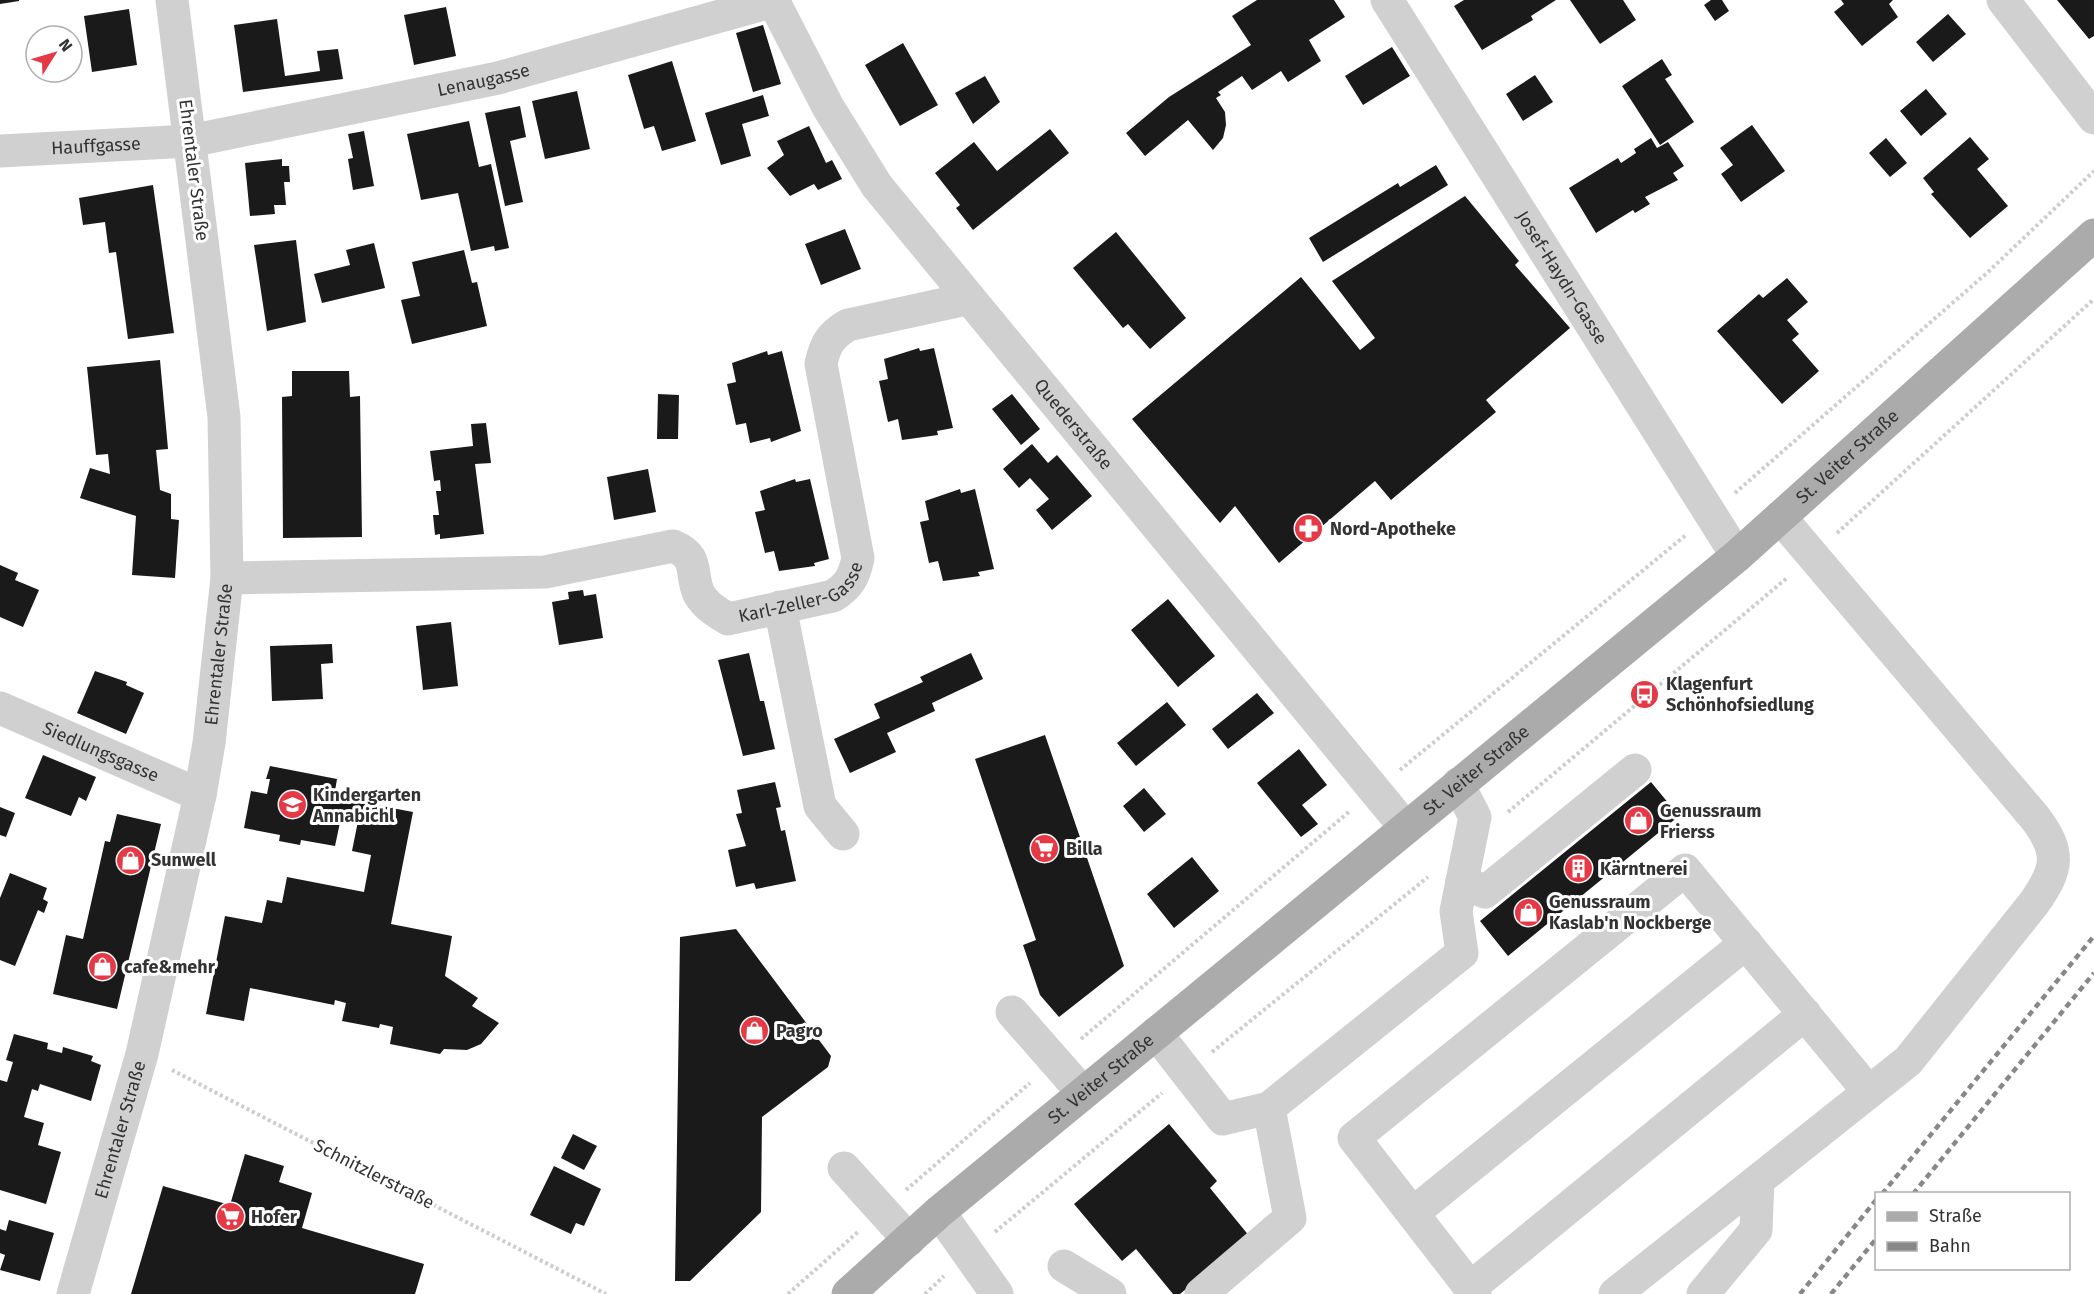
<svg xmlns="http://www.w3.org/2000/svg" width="2094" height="1294" viewBox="0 0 2094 1294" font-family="'Fira Sans',sans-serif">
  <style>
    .building { fill: #1a1a1a }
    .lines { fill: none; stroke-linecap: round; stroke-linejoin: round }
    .path { stroke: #cdcdcd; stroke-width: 4; stroke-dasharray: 3 3; stroke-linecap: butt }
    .minor { stroke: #d0d0d0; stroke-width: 33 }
    .major { stroke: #ababab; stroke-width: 33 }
    .rail { stroke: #888; stroke-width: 4.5; stroke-dasharray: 6 4.5; stroke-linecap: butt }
    .labels { text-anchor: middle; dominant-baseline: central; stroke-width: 6; stroke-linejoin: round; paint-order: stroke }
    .street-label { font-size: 18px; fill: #333; stroke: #fff }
    .poi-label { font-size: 18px; font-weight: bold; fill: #333; stroke: #fff; text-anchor: start }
  </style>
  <rect width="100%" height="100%" fill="#fff"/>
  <path class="building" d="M0 0H19V1L0 4Z
    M1257 0H1334L1345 17 1309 40 1321 61 1288 82 1281 71 1252 90 1242 76 1218 92 1221 95 1216 98 1225 112 1226 125 1223 138 1213 150 1188 120 1145 156 1126 133 1169 97 1251 45 1232 16Z
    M1464 0H1556L1531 16 1533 20 1482 50 1454 6Z
    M1570 0H1623L1636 20 1600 44Z
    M1711 0H1722L1729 11 1715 21 1704 5Z
    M1841 0H1893L1889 4 1898 17 1862 46 1834 12 1844 4Z
    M2057 0H2094V36L2089 39Z
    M446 7 456 56 414 65 404 15Z
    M129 9 137 65 92 72 84 16Z
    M1948 14 1966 34 1933 62 1916 42Z
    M277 19 285 76 320 71 317 51 338 49 343 79 243 92 234 25Z
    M763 25 781 84 753 92 736 33Z
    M903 43 938 105 900 126 865 65Z
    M1392 47 1410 76 1363 105 1345 76Z
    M1662 59 1672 75 1665 79 1694 122 1660 145 1622 86Z
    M672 61 696 141 662 151 654 126 644 129 628 75Z
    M1535 75 1553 102 1523 121 1506 94Z
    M985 76 1000 102 973 124 955 93Z
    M1926 89 1947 114 1921 136 1900 111Z
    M577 91 590 149 545 159 532 101Z
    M763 95 769 116 742 124 751 156 721 165 705 113Z
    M520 106 526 137 510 141 523 202 505 206 485 113Z
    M469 121 479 167 491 164 509 248 495 251 494 246 471 251 458 193 421 200 407 134Z
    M1752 125 1785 171 1741 202 1721 174 1733 165 1720 148Z
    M809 126 826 163 832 160 842 179 818 190 814 184 790 196 767 168 784 155 777 141Z
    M1050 129 1069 153 973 230 956 208 960 205 935 173 974 142 997 171Z
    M364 131 374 186 353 190 348 159 353 158 348 134Z
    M1970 137 1989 159 1977 169 2008 206 1970 238 1931 194 1934 192 1923 178Z
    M1651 138 1657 148 1668 142 1684 166 1673 173 1678 180 1645 197 1650 204 1635 213 1633 210 1596 233 1569 188 1618 158 1621 163 1636 153 1634 149Z
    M1886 138 1907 163 1890 177 1869 153Z
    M282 159V166H289L290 182H284L286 205H274L275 214 250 216 245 163Z
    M1436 165 1448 185 1323 262 1309 238 1398 183 1400 187Z
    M153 185 174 333 128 339 116 252 109 253 105 222 83 225 79 198Z
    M1465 196 1519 261 1515 265 1570 328 1486 400 1496 412 1391 500 1375 481 1279 563 1235 506 1220 523 1132 419 1301 277 1360 350 1375 338 1332 281Z
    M845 229 861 269 821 285 805 244Z
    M1116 232 1186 318 1150 349 1128 324 1123 328 1073 268Z
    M296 240 306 322 267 331 254 245Z
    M374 243 385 288 322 303 314 274 350 265 346 250Z
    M464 250 472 283 477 282 487 326 412 344 401 300 420 296 412 262Z
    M1787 278 1808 302 1787 320 1799 334 1792 340 1819 371 1782 404 1717 331 1759 294 1763 298Z
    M919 348 920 351 934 348 953 428 937 431 938 435 902 440 898 419 888 422 879 381 888 379 884 359Z
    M767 351 768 355 782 351 801 431 771 442 770 438 750 443 746 423 736 425 727 384 736 382 732 363Z
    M160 360 168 449 156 450 160 490 171 494V519L179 520 175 578 132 575 136 516 80 498 90 468 110 474 108 454 96 455 87 367Z
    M292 371H349L350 397 360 396 362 537 283 538 282 397 292 396Z
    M658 394 679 395 678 439H657Z
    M1012 394 1040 429 1021 445 992 409Z
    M486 423 491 463 475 464 484 534 440 539V534L435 535 433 515H439L436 491H441L440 480 434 481 430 451 473 446 471 424Z
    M1032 444 1048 463 1057 455 1092 496 1052 530 1036 510 1049 499 1030 478 1019 488 1003 469Z
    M648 469 656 512 614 520 607 477Z
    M795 479 796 482 810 479 829 559 814 563 815 566 779 571 774 551 765 553 755 512 765 510 760 491Z
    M960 489 961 493 975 489 994 569 978 572 980 576 943 581 938 561 929 563 920 522 929 520 925 501Z
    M0 565 18 573 15 580 39 590 23 627 0 617Z
    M583 590 584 596 596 594 603 638 559 645 552 602 569 599 568 592Z
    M1168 599 1215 656 1178 687 1131 630Z
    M451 622 458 686 423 690 416 626Z
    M332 644 333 663 321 664 323 699 272 701 270 646Z
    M749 653 760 701H764L775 749 743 756 718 660Z
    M971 653 983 679 932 703 935 711 887 733 896 752 850 773 834 739 880 718 874 704 923 682 920 677Z
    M95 671 127 682 126 685 144 693 126 734 77 713Z
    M1257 693 1274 713 1228 749 1212 729Z
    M1167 702 1186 725 1136 766 1117 743Z
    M1045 735 1124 966 1059 1017 1040 995 1023 945 1036 940 975 759Z
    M1299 749 1327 785 1302 805 1318 824 1301 837 1257 783Z
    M43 755 96 777 86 801 79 797 71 816 25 798Z
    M270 766 337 779 334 797 413 812 391 924 452 936 445 976 478 998 472 1006 499 1023 481 1044 467 1050 444 1049 440 1054 390 1044 393 1027 380 1024 379 1028 342 1021 346 1003 335 1000 334 1005 250 988 244 1021 206 1014 225 916 262 923 267 900 282 903 287 877 364 892 371 855 352 851 359 816 342 813 335 846 301 840 300 845 279 841 280 835 244 828 251 791 267 794 270 779H266Z
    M775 782 781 807 776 808 781 831 785 830 796 881 756 889 754 883 736 887 728 850 746 846 736 814 742 813 737 790Z
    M1651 782 1679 816 1508 956 1480 921Z
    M1144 788 1166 814 1144 832 1123 806Z
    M0 807 15 813 6 837 0 835Z
    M117 814 161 824 117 1009 53 994 66 935 83 939 105 841 110 842Z
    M1192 857 1219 891 1174 928 1147 894Z
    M10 873 47 888 43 899 48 902 44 913 38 910 15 966 0 960V898Z
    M736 929 831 1056 828 1067 762 1117 761 1212 690 1281H675L680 937Z
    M14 1034 48 1043 47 1049 62 1053 63 1047 93 1056 91 1061 101 1065 91 1101 40 1084 38 1091 32 1089 24 1117 44 1123 38 1145 61 1152 46 1204 0 1190V1080L7 1082 13 1062 6 1060Z
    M1169 1124 1217 1181 1210 1188 1250 1237 1180 1294H1173L1136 1249 1122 1261 1074 1204Z
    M573 1134 597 1146 584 1170 561 1158Z
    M245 1154 284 1166 279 1182 312 1193 302 1228 424 1264 415 1294H131L163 1186 230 1205Z
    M554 1166 601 1189 584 1226 576 1223 571 1234 530 1215Z
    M9 1220 54 1233 40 1281 0 1270 5 1255 0 1253V1229L6 1231Z"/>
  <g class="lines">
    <path class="path" d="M1735 493 1988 272 2094 171
      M1837 533 2094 299
      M1400 770 1686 535
      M1508 812 1787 578
      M1081 1039 1350 811
      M1212 1052 1428 877
      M172 1070 606 1294
      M906 1190 1030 1083
      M995 1232 1162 1093
      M788 1294 858 1232
      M925 1294 944 1276"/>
    <g class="minor">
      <path id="s1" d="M773 0 828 107 877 186 1405 827"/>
      <path id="s2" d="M1387 0 1737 556"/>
      <path d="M2003 0 2094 118"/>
      <path id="s3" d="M0 151 190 141 498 78 774 1"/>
      <path id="s4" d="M227 578 545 572 673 546C701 558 689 572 699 594 706 606 717 612 728 619L833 596C849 586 854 577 858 558L821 364C825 344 831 335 848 325L967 299"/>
      <path d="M780 607 820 806 843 834"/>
      <path id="s5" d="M0 708 200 795"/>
      <path d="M1462 881 1485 892 1635 770"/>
      <path d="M1012 1012 1083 1093"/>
      <path d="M1156 1033 1223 1119 1269 1108"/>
      <path d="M844 1168 909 1240"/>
      <path d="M939 1212 997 1294"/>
      <path d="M1413 1213 1746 943"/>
      <path d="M1064 1266 1110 1294"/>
      <path d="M1470 1288 1805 1014"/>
      <path id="s6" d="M73 1294 142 1054 200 795 209 743 227 578 224 417 172 0"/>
      <path d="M1201 1294 1290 1218 1269 1108 1462 953 1456 911 1475 817 1458 784"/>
      <path d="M1475 1294 1354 1138 1685 870 1869 1092"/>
      <path d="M1615 1294 1908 1061 2034 903C2058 869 2061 853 2036 819L1780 517"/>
      <path d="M1703 1294 1756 1230 1758 1181"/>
    </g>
    <path class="major" id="s7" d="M848 1294 939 1212 1737 556 2094 235"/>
    <path class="rail" d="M1882 1194 2094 936
      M1913 1194 2094 973
      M1800 1294 1876 1200
      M1831 1294 1876 1239"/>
  </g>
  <defs>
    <symbol id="pharmacy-disc" viewBox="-11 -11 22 22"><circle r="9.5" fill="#e63946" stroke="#fff"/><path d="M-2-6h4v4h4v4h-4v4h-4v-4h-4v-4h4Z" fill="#fff"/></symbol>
    <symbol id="bus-disc" viewBox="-11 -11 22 22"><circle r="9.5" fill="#e63946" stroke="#fff"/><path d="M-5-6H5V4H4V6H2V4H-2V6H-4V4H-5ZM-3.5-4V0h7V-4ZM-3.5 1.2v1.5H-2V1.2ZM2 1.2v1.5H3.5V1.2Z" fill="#fff"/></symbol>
    <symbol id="school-disc" viewBox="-11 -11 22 22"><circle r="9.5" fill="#e63946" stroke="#fff"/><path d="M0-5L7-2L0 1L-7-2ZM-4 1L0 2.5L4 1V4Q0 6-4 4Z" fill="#fff"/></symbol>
    <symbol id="shop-disc" viewBox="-11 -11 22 22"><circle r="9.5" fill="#e63946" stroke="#fff"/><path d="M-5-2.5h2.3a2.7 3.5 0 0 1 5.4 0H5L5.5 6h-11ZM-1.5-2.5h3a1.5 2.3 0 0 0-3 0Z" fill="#fff"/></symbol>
    <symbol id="supermarket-disc" viewBox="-11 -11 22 22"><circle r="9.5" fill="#e63946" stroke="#fff"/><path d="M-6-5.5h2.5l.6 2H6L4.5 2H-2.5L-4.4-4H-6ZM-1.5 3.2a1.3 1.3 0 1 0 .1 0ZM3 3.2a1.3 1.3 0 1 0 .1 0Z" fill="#fff"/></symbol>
    <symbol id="building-disc" viewBox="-11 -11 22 22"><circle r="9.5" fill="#e63946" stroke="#fff"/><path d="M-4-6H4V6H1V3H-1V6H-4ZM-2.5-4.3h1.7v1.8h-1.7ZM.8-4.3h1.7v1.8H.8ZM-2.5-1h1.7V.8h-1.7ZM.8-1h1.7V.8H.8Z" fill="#fff"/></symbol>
  </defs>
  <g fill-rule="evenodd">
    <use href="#pharmacy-disc" x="1292" y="512" width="33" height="33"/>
    <use href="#bus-disc" x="1628" y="678" width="33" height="33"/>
    <use href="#school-disc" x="276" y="788" width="33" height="33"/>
    <use href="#shop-disc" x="1622" y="804" width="33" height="33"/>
    <use href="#supermarket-disc" x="1028" y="832" width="33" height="33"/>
    <use href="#shop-disc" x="114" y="844" width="33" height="33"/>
    <use href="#building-disc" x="1562" y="852" width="33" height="33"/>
    <use href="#shop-disc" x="1512" y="896" width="33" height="33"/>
    <use href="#shop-disc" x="86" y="950" width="33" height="33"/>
    <use href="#shop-disc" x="738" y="1014" width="33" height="33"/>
    <use href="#supermarket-disc" x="214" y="1200" width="33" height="33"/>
  </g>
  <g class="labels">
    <g class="street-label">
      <text stroke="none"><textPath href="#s3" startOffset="490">Lenaugasse</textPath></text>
      <text stroke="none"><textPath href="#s3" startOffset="96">Hauffgasse</textPath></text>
      <text transform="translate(194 170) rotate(83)">Ehrentaler Straße</text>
      <text stroke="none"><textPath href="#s2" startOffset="328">Josef-Haydn-Gasse</textPath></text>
      <text stroke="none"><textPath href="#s1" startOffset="522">Quederstraße</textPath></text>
      <text stroke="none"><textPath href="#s7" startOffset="1304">St. Veiter Straße</textPath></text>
      <text stroke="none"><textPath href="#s4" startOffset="626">Karl-Zeller-Gasse</textPath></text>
      <text stroke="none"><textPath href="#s6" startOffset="657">Ehrentaler Straße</textPath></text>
      <text stroke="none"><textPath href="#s5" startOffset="110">Siedlungsgasse</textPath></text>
      <text stroke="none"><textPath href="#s7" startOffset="818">St. Veiter Straße</textPath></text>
      <text stroke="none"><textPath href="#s7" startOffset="332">St. Veiter Straße</textPath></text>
      <text stroke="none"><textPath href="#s6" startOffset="171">Ehrentaler Straße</textPath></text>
      <text transform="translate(374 1174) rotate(27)">Schnitzlerstraße</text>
    </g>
    <g class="poi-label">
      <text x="1330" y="529">Nord-Apotheke</text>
      <text x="1666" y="684">Klagenfurt<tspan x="1666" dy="21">Schönhofsiedlung</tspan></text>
      <text x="313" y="795">Kindergarten<tspan x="313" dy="21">Annabichl</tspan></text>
      <text x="1660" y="811">Genussraum<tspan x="1660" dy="21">Frierss</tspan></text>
      <text x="1066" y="849">Billa</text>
      <text x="151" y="860">Sunwell</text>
      <text x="1600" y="869">Kärntnerei</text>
      <text x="1549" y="902">Genussraum<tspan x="1549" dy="21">Kaslab'n Nockberge</tspan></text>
      <text x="124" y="967">cafe&amp;mehr</text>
      <text x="776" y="1031">Pagro</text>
      <text x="251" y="1217">Hofer</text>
    </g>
  </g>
  <rect x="1875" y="1192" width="195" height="78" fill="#ffffff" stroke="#adadad" stroke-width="1.5"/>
  <rect x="1887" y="1212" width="30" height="9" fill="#ababab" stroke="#adadad" stroke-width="1.5"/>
  <text x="1929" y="1222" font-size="18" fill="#333333">Straße</text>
  <rect x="1887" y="1242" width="30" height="9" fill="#888888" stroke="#adadad" stroke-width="1.5"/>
  <text x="1929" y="1252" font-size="18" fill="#333333">Bahn</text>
  <g transform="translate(54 54) rotate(53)"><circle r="28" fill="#ffffff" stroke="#adadad" stroke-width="1.5"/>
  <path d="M0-4.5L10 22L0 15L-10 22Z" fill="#e63946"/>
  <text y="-9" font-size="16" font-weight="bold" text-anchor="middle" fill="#333333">N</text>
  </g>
</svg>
